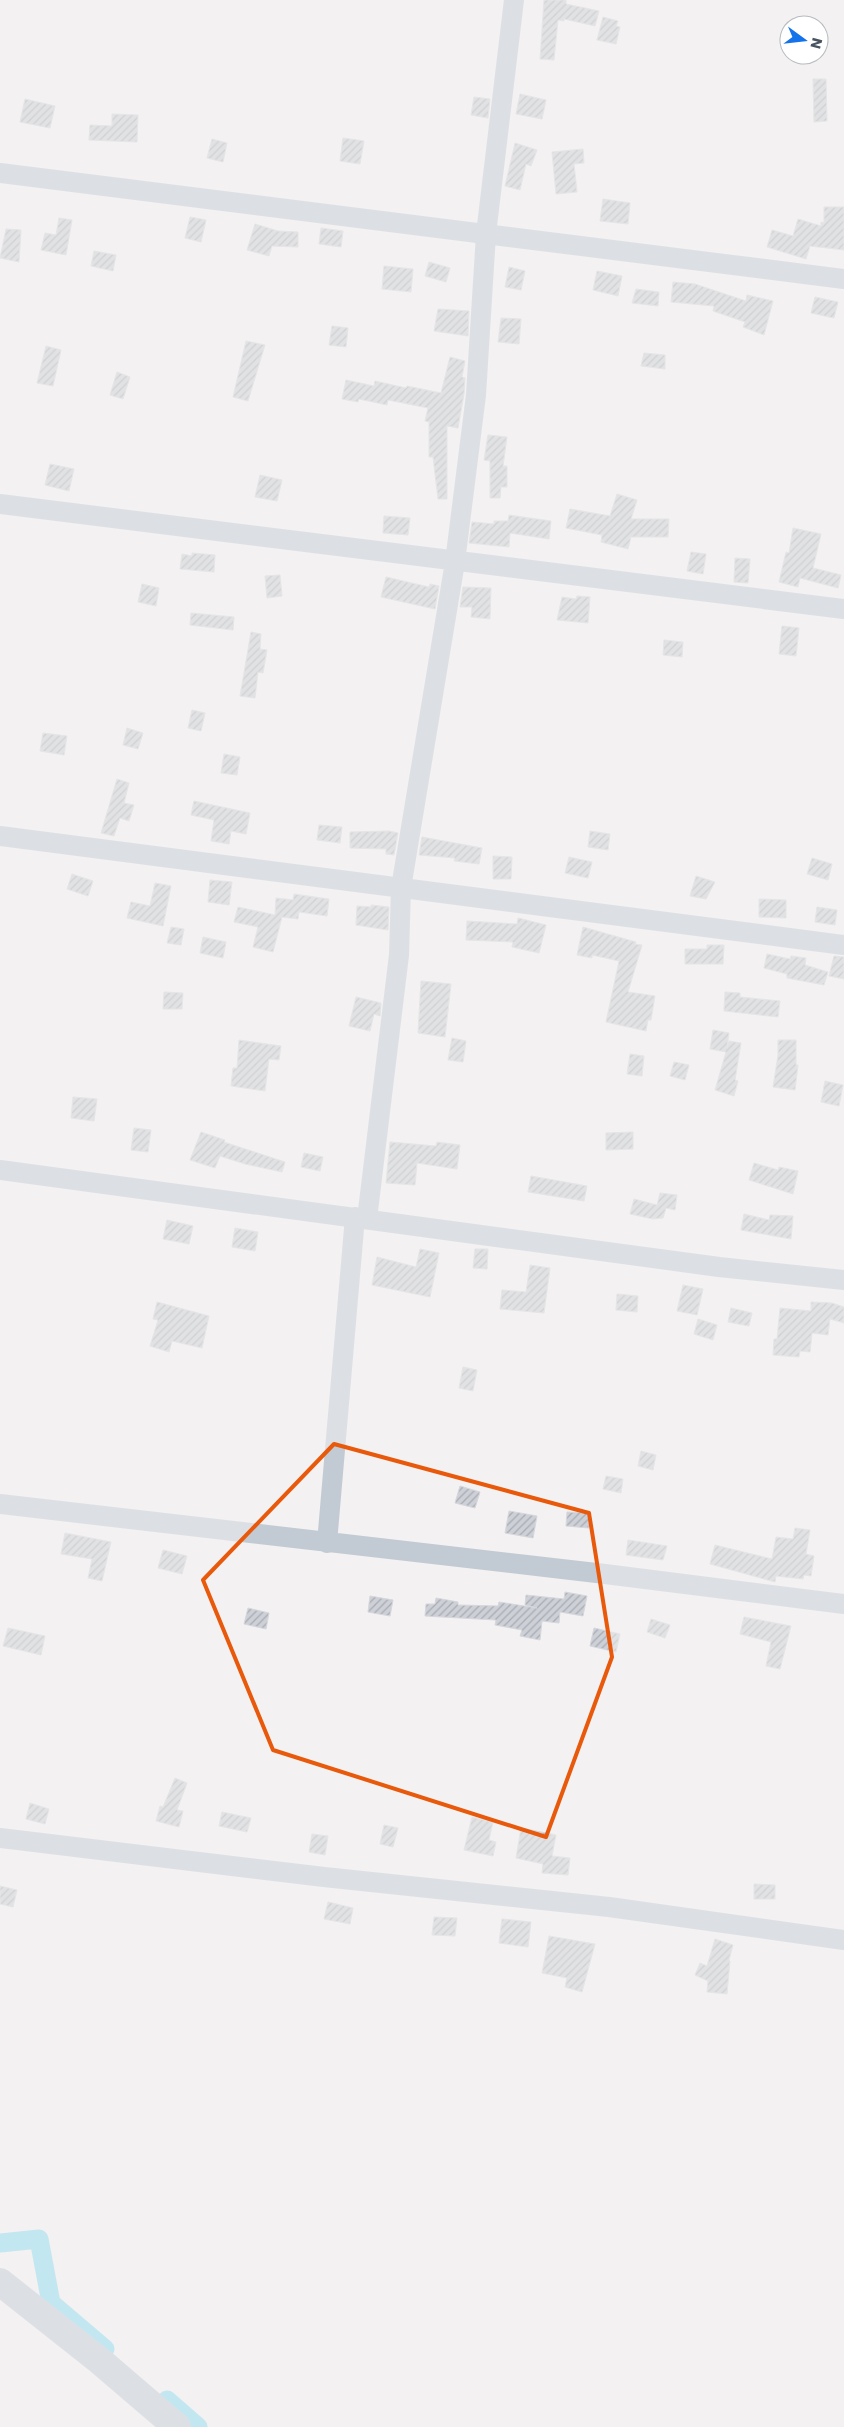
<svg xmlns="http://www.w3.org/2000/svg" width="844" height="2427" viewBox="0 0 844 2427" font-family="Poppins,sans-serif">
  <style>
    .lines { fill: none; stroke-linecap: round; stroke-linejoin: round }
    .canal { stroke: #8bdbef; stroke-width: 19 }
    .building { fill: url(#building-hatch); stroke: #d5d7dd }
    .street { stroke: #c2cbd3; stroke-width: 20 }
    .secondary { stroke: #c2ccd8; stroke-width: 28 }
    .marked { fill: none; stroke: #e8590c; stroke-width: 4; stroke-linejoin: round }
  </style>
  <defs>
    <pattern id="building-hatch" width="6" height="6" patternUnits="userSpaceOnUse" patternTransform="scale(1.25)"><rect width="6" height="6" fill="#cdd0d6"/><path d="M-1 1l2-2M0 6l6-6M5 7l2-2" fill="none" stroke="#a8abb1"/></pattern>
  </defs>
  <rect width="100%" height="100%" fill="#f3f1f1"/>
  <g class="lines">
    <path class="canal" d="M0 2243 39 2239 51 2303 105 2349
      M167 2400 198 2427"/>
  </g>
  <path class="building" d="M544 0H566V4L599 11 595 26 564 19V21L558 20 554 60 540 59Z
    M603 17 618 21 616 26 620 27 616 44 597 40Z
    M813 79H826L827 121 814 122Z
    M520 94 546 100 542 119 516 114Z
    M474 97 490 99 488 118 471 115Z
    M25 99 55 106 50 128 20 122Z
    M112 114 138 115 137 142 89 140 90 125 112 126Z
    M343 138 364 141 360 164 340 161Z
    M212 139 227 143 223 162 207 158Z
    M515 143 537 150 531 166 526 164 520 190 505 186Z
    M583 149 584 163 574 164 577 192 556 194 552 152Z
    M603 199 630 203 628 224 600 221Z
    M824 207H844V250L810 246 806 259 767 247 772 230 793 236 798 219 821 226V222L824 223Z
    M190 217 206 220 201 242 185 238Z
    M59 218 72 220 66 255 41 250 45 233 56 235Z
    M255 224 278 231 298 232V247L272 246 269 256 247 250Z
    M321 228 343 231 341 247 319 244Z
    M6 229 21 230 19 262 0 258Z
    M94 251 116 255 113 271 91 266Z
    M429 262 450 268 446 282 425 276Z
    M384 266 413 269 411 292 382 289Z
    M509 267 525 271 521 290 505 287Z
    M597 271 622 276 618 296 593 290Z
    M673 282 695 284 746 301 747 295 773 301 764 335 743 327 745 322 713 311 714 306 671 302Z
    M636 289 659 292 658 306 632 303Z
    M815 297 838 302 834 318 811 313Z
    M438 309 469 311 468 336 434 331Z
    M501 318 521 319 519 344 498 342Z
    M332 326 348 328 346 347 329 345Z
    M246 341 265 345 248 401 233 397Z
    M46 346 61 350 53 386 37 383Z
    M644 353 665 355V369L641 366Z
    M450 357 465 361 462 377 465 378 464 394 458 428 447 426V499H438L433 457H429V422L425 421 428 408 388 400 387 405 359 399 358 402 342 399 346 380 374 386 375 381 406 388 407 386 441 393Z
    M117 372 130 377 123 399 110 395Z
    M488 435 507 437 503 466H507V487H501L500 498H490V461L484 460Z
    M50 464 74 469 69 491 45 485Z
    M260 475 282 480 277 501 255 497Z
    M617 494 637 500 631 519H669L668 537H631L628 549 601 542 602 535 566 528 570 509 610 516Z
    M509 515 551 521 549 539 510 533 509 547 469 543 472 522 494 524V521H508Z
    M384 516 410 518 408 535 383 533Z
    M793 528 821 534 813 568 841 575 838 588 800 578 798 587 779 582 786 552 789 553Z
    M691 552 706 554 703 574 687 571Z
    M192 553 215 555 214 572 180 569 182 554 192 556Z
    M735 558 750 559 748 583 734 582Z
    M280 575 282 596 267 598 265 576Z
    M386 577 429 587 430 584 439 586 435 609 381 597Z
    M142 584 159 588 156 606 138 602Z
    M463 587 491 588 490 619 471 617 472 607H460Z
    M577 596 590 597 588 623 557 620 562 597 576 599Z
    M191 613 234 617 233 630 190 625Z
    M782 626 799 628 796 656 779 654Z
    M251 632 261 634 260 649 267 650 263 673 258 672 255 698 240 696Z
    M664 640 683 642 682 657 663 655Z
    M192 710 205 713 201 731 188 728Z
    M127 728 143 733 138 749 123 745Z
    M43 733 67 736 64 755 40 751Z
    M224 754 240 757 237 775 221 773Z
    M117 779 129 783 124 803 134 805 129 821 120 818 114 836 101 833Z
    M194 801 250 813 246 834 231 831 229 844 211 841 214 820 191 815Z
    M319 825 342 827 340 843 317 840Z
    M389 831 398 833 394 855 386 854V849L350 848V832Z
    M590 831 610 834 608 850 588 847Z
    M422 837 482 848 479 864 454 861 455 858 419 855Z
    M493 856 512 857 511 879H493Z
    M569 857 592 862 588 878 565 873Z
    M812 858 832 864 828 880 807 874Z
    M72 874 93 881 88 896 67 889Z
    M696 876 715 882 706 899 690 896Z
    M210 880 232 882 229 905 208 902Z
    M155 883 171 886 163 926 127 918 131 902 150 906Z
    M294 894 329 899 327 916 299 912 298 919 282 917 273 952 253 947 258 927 234 922 238 907 275 915 276 898 293 900Z
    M759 899 786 900V918L759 917Z
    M371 905 389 907 388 930 356 925 357 906 371 907Z
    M817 907 837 910 835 925 815 922Z
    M518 918 546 925 539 953 512 947 513 942 466 940 467 921 517 924Z
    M171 927 184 929 181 945 167 943Z
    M583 927 636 942 635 944 642 945 628 992 655 996 651 1020H648L646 1031 606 1022 619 961 592 955V958L577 955Z
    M203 937 226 942 223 958 200 953Z
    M707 945H724L723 964H685V949H707Z
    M767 954 790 959 791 956 806 958 805 965 828 972 824 985 787 978V974L764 968Z
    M834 956 844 957V979L829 976Z
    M421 981 451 984 445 1037 418 1033Z
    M164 992 183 993 182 1009H163Z
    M725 992 740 993V997L780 1001 778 1017 724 1011Z
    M356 997 381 1003 380 1016 374 1014 370 1031 349 1026Z
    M713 1030 729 1033 727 1048 729 1041 741 1043 735 1080 738 1081 734 1096 715 1090 726 1052 710 1049Z
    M452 1038 466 1041 463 1062 448 1060Z
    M239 1040 281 1046 279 1060 269 1059 265 1091 231 1086 233 1068H237Z
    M778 1040H796V1065H798L795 1090 773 1087 778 1055Z
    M630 1054 644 1056 642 1076 627 1074Z
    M674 1062 689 1065 685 1080 670 1076Z
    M825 1081 843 1085 839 1106 821 1102Z
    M73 1097 97 1099 94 1121 71 1118Z
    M134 1128 151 1130 148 1152 131 1150Z
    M201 1132 225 1140 224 1142 285 1162 282 1172 245 1164 220 1156 215 1168 190 1160Z
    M633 1132V1149L606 1150V1133Z
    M390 1142 436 1146 437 1142 460 1145 457 1169 417 1163 415 1185 386 1183Z
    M304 1153 323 1157 320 1171 301 1167Z
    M754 1163 778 1170 779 1167 798 1171 793 1194 749 1180Z
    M531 1176 587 1186 584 1201 528 1192Z
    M660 1193 677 1195 675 1210 666 1208 663 1218 653 1219 630 1214 634 1199 657 1205Z
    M744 1214 769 1220 770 1215 793 1216 791 1239 741 1230Z
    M167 1220 193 1226 189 1244 163 1239Z
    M235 1228 258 1232 255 1251 232 1247Z
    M420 1249 439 1253 430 1297 372 1285 377 1257 416 1267Z
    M475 1249H488L487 1269 473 1268Z
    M530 1265 550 1268 544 1313 500 1309 502 1290 526 1292Z
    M683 1285 703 1289 697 1315 677 1311Z
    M617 1294 638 1296 637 1312 616 1310Z
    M157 1302 209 1316 202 1348 172 1341 169 1352 150 1346 158 1320 153 1319Z
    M811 1302 832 1303 844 1307V1323L830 1319 828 1335 812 1333 810 1352 800 1351 799 1357 773 1355 774 1339H777L780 1308 811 1311Z
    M731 1308 752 1313 749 1326 728 1322Z
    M698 1319 717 1325 713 1340 694 1334Z
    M463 1367 477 1370 473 1391 459 1388Z
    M641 1451 656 1455 653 1470 638 1466Z
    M606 1476 623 1479 621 1493 603 1489Z
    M460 1486 480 1492 475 1508 455 1503Z
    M509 1511 537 1516 533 1538 505 1533Z
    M567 1512 590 1513 589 1528 566 1526Z
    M795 1528 810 1530 806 1554 814 1556 811 1576 804 1575 803 1579 776 1576 775 1582 710 1564 715 1545 772 1559 776 1537 793 1539Z
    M65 1533 111 1542 102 1581 88 1578 92 1559 61 1554Z
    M628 1540 667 1546 663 1560 626 1555Z
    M163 1550 187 1556 182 1574 158 1568Z
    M565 1592 587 1596 583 1616 560 1612 559 1623 542 1621 540 1640 520 1636 522 1630 495 1625 496 1620 425 1616 426 1604H435L436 1598 458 1602V1605L498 1606 499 1602 537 1608 525 1605 526 1595 564 1599Z
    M370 1596 393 1600 390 1616 368 1612Z
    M248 1608 269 1613 266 1629 244 1624Z
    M744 1617 791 1626 780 1669 766 1666 771 1642 740 1634Z
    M651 1619 670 1625 665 1638 647 1632Z
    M8 1628 45 1636 41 1655 3 1646Z
    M594 1628 620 1634 616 1652 590 1646Z
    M175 1778 187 1783 177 1810 183 1811 179 1827 156 1821 160 1806 163 1807Z
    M30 1803 49 1809 45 1824 26 1819Z
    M222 1812 251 1818 247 1832 219 1826Z
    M472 1817 493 1822 489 1840 496 1842 493 1856 464 1850Z
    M384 1825 398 1828 393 1847 380 1844Z
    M521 1828 556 1835 552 1856 570 1858 568 1875 542 1873 543 1864 516 1858Z
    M312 1834 328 1836 325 1855 309 1852Z
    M754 1884 775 1885V1899H754Z
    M0 1886 17 1890 13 1907 0 1904Z
    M328 1902 353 1908 350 1924 324 1919Z
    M434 1917 457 1918 455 1936 432 1935Z
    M502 1919 531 1922 528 1947 499 1943Z
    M549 1936 595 1944 582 1992 565 1987 567 1978 542 1973Z
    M715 1939 733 1945 729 1960 730 1961 727 1994 707 1992 708 1981 695 1975 700 1963 707 1966Z"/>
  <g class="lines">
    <path class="street" d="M0 173 844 279
      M0 504 844 609
      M0 836 844 945
      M0 1170 719 1267 844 1280
      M367 1219 399 955 401 888 455 562 476 395 486 234 514 0
      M0 1504 605 1574 844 1604
      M327 1543 355 1217
      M0 1838 324 1877 609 1907 844 1940"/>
    <path class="secondary" d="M0 2282 100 2361 177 2427"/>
  </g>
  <path d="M0 0H844V2427H0ZM334 1444 589 1513 612 1657 546 1837 273 1750 203 1580Z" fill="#f3f1f1" fill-opacity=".55" fill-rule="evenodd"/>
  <path class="marked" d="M334 1444 589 1513 612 1657 546 1837 273 1750 203 1580Z"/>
  <g transform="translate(804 40) rotate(105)"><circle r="24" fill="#ffffff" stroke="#b6bbbf"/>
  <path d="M0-4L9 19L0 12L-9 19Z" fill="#1472ea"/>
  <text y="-8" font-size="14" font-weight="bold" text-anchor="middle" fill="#48545f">N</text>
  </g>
</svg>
